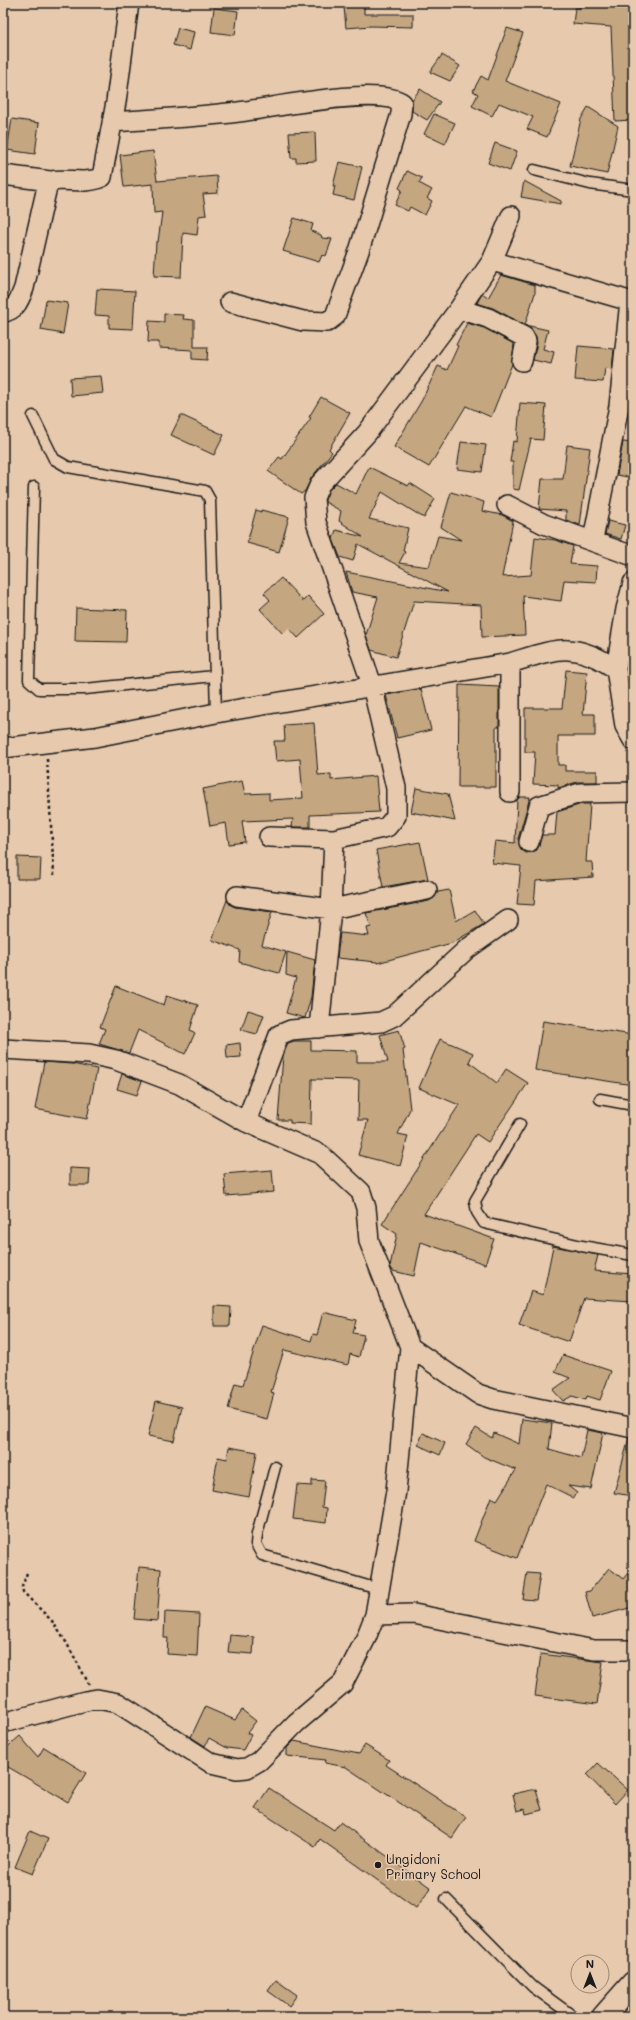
<svg xmlns="http://www.w3.org/2000/svg" width="636" height="2020" viewBox="0 0 636 2020" font-family="Mali,sans-serif">
  <style>
    .building { fill: #c4a780; stroke: #1c1c1c }
    .lines { fill: none; stroke-linecap: round; stroke-linejoin: round }
    .service-casing { stroke: #1c1c1c; stroke-width: 13 }
    .minor-casing { stroke: #1c1c1c; stroke-width: 22 }
    .secondary-casing { stroke: #1c1c1c; stroke-width: 25 }
    .path { stroke: #1c1c1c; stroke-width: 2.5; stroke-dasharray: 3 3; stroke-linecap: butt }
    .service { stroke: #e7c9ad; stroke-width: 10 }
    .minor { stroke: #e7c9ad; stroke-width: 19 }
    .secondary { stroke: #e7c9ad; stroke-width: 22 }
    .poi-dot { fill: #1c1c1c; stroke: #e7c9ad; stroke-width: 1.5 }
    .labels { text-anchor: middle; dominant-baseline: central; stroke-width: 3.5; stroke-linejoin: round; paint-order: stroke }
    .poi-label { font-size: 13px; fill: #1c1c1c; stroke: #e7c9ad; text-anchor: start }
  </style>
  <rect width="100%" height="100%" fill="#e7c9ad"/>
  <filter id="ink" filterUnits="userSpaceOnUse"><feTurbulence type="fractalNoise" baseFrequency=".025" numOctaves="2"/><feDisplacementMap in="SourceGraphic" scale="8" xChannelSelector="R" yChannelSelector="G"/><feConvolveMatrix kernelMatrix="1 2 1 2 8 2 1 2 1" color-interpolation-filters="sRGB"/></filter>
  <g filter="url(#ink)">
    <path class="building" d="M580 3H633V120L615 121 611 27 573 24 575 8H580Z
      M364 5V14H413V27L371 26 346 28 344 7Z
      M214 8 238 11 235 35 211 32Z
      M178 28 194 32 190 50 173 45Z
      M507 28 523 33 505 81 561 104 547 137 527 129 533 117 499 103 492 116 472 106 478 94 473 91 481 76 488 80Z
      M442 55 460 66 450 81 430 72Z
      M420 89 440 102 427 120 412 111V100Z
      M588 107 618 126 607 174 570 166 581 119Z
      M434 114 455 123 445 144 424 134Z
      M12 119 39 123 35 154 7 150Z
      M315 132 316 161 296 162V158H291L289 133Z
      M495 143 517 151 510 171 488 163Z
      M153 151 157 181 217 176 218 193 203 194 206 215 199 216 197 235 183 233 181 277 154 276 156 242H158L162 212 154 213 153 184 124 187 120 155Z
      M339 162 362 167 354 200 333 195 335 186H333Z
      M407 171 422 178 419 183 432 190 427 198 432 201 425 215 410 207 408 211 395 205 402 190 399 188Z
      M524 181 561 201V204L521 197Z
      M294 218 313 224 311 231 321 235 322 238 332 239 326 256 322 255 319 262 283 251Z
      M501 275 535 285V293L525 325 548 330 543 349 554 352 551 364 533 360 537 343 536 336 530 328 493 308 477 303 482 294 488 298Z
      M97 289 135 291 133 329 109 328V316L95 315Z
      M46 300 68 303 63 334 41 330Z
      M164 314 184 315 183 319 194 320V347H208L207 360 192 359V350L159 348V342H148L149 321 164 322Z
      M467 323 484 328 514 344 512 364 491 417 466 406 429 467 394 447 422 400 438 366 447 370 458 346 456 345Z
      M578 346 614 349 612 369 605 368 603 382 575 380Z
      M101 376 103 393 71 396 70 378Z
      M321 397 350 413 329 449 332 452 312 477 305 491 301 494 268 471 279 457 282 459 311 418 309 417Z
      M520 403 546 405 543 440 531 439 519 490 513 489V462H510L513 441 517 442Z
      M181 415 224 435 214 455 171 435Z
      M461 442 486 445 482 472 457 469Z
      M623 442 633 443V478L617 475Z
      M567 445 590 448 580 525 566 520V511L539 509 542 479H563Z
      M369 467 408 486 410 483 435 499 424 518 382 492 369 519 408 528 403 551 405 552 399 563 429 567 438 536 461 540 441 527 451 492 484 502 482 511 502 515 513 521 502 577 531 575 535 537 555 540 573 546 570 564 597 566 596 582 564 580 561 601 523 596 525 635 482 637 481 605 414 601 396 657 371 650 366 635 378 597 352 592 346 572 448 592 358 544 353 561 340 557 333 539 336 530 363 537 339 521 341 511 325 502V500L329 490 336 483 356 494Z
      M256 510 261 512V510L289 517 279 552 247 543Z
      M608 521 625 525 621 539 605 534Z
      M281 578 303 601 308 596 324 614 298 638 289 628 283 634 260 609 270 600 264 593Z
      M76 608 127 610 126 642 75 641Z
      M566 670 587 672 583 714H595V736H558V765H565V771H597V782H577L558 788V785L533 784 535 752H525V708H562Z
      M459 685 499 687V727H496V787H458Z
      M421 689 431 730 397 738 386 695Z
      M314 723 318 775 331 774V780L376 776 379 812 310 815V827H292L293 819 242 821 245 842 229 844 226 823 210 826 203 789 242 781 245 794 269 793V800L303 798 300 759 276 761 274 741H285L284 725Z
      M416 788 448 794 455 821 411 812Z
      M520 797H530L518 839 521 849 526 853 532 852 537 850 542 835H555L557 812 582 804H590L586 862H592L593 877 536 881 534 905 517 904 521 866 492 863 495 841 515 843 517 800Z
      M420 842 428 879 383 887 376 850Z
      M17 857 41 858 40 879H17Z
      M449 890 456 921 475 910 484 924 452 943 377 963V962L357 960V958V960L337 958 340 933 369 936 367 928 371 927 366 913 429 901 434 898 438 892Z
      M227 900 231 905 235 907 272 912 262 945 286 952 279 973 239 962 240 950 212 940Z
      M287 952 315 960 311 997 305 1018 286 1013 296 978 286 975Z
      M116 986 164 1005 167 995 198 1005 190 1030 195 1033 185 1054 138 1030 129 1053 99 1044 105 1029 100 1027Z
      M248 1010 264 1015 257 1034 241 1030Z
      M543 1021 633 1035V1085L535 1070Z
      M399 1030 405 1049 403 1050 410 1109 398 1134 408 1136 400 1166 358 1155 368 1120H358L359 1080 312 1079 311 1124 290 1123V1120H278L283 1056 288 1043 294 1041H311V1050L357 1051V1062H388L380 1035Z
      M440 1039 473 1053 469 1062 497 1083 506 1069 528 1083 488 1142 476 1134 424 1214 494 1239 485 1264 421 1242 414 1276 393 1271 390 1266 397 1234 382 1224 459 1105 419 1088Z
      M240 1043 241 1057 227 1058 226 1045Z
      M44 1062 72 1064 97 1069 87 1119 35 1109Z
      M122 1074 142 1081 137 1095 117 1089Z
      M70 1168 90 1169 89 1185H70Z
      M272 1170 274 1192 226 1196 224 1174Z
      M553 1246 598 1255 594 1271 633 1274V1301L584 1298 569 1342 519 1325 531 1291 543 1295Z
      M214 1306 231 1307 230 1326H214Z
      M323 1312 356 1320 353 1333 364 1335 359 1357 350 1354 348 1365 284 1350 271 1392 274 1393 267 1419 228 1409 235 1383 243 1385 262 1325 311 1341 313 1334 317 1335Z
      M563 1355 611 1371 600 1400 587 1396 586 1400 572 1396 563 1401 553 1390 570 1378 555 1372Z
      M156 1401 182 1407 174 1441 148 1436Z
      M522 1419 552 1423 549 1449 581 1458 587 1430 603 1433 591 1489 568 1486 577 1493 574 1498 546 1484 517 1558 474 1541 491 1497 497 1500 516 1470 484 1457 466 1444 476 1428 492 1438 494 1433 519 1444Z
      M423 1433 445 1443 440 1455 418 1445Z
      M629 1438 633 1439V1496L614 1493Z
      M229 1447 257 1452 249 1497 212 1490 218 1457 227 1459Z
      M312 1480 325 1481 322 1507 327 1508 326 1523 293 1519 297 1485 312 1486Z
      M139 1567 161 1569 157 1621 134 1619Z
      M633 1567V1607L592 1618 585 1592 590 1591 609 1568 623 1579Z
      M527 1573 540 1574 536 1600 523 1599Z
      M165 1612 199 1614 197 1656 167 1654 168 1638H164Z
      M230 1635 254 1637 253 1654 228 1652Z
      M541 1654 603 1662 597 1704 535 1696Z
      M205 1707 235 1720 242 1710 256 1721 247 1733 251 1735 243 1750 227 1748 209 1738 205 1746 191 1737Z
      M20 1736 38 1757 44 1747 86 1773 68 1802 3 1764V1751Z
      M294 1741 359 1754 365 1745 389 1760 386 1765 466 1817 452 1838 346 1767 325 1763 326 1760 287 1756V1748Z
      M598 1763 628 1790 615 1804 587 1775Z
      M269 1788 334 1830 340 1822 431 1888 416 1908 320 1839 315 1847 255 1808Z
      M536 1789 542 1810 526 1814 525 1809 517 1811 513 1794Z
      M30 1831 48 1839 33 1874 15 1867Z
      M276 1980 297 1995 289 2006 268 1991Z"/>
    <g class="lines">
      <defs>
        <path id="service" d="M534 170 590 184 633 190
          M33 416 54 459 68 467 205 491 210 500 216 713
          M34 487 29 680 39 689H85L214 676
          M600 1099 633 1105
          M520 1124 475 1201 477 1212 484 1223 582 1246 633 1255
          M275 1467 257 1534 256 1544 262 1555 378 1589
          M446 1899 533 1987 574 2017"/>
        <path id="minor" d="M112 122C157 119 202 117 246 111 276 107 380 86 402 103L401 114 359 251 335 316 327 322 303 321 230 302
          M3 175 50 181
          M492 261 633 302
          M459 309 488 318 524 337 526 341 522 361
          M3 312C16 311 20 298 24 288L47 187 50 181C68 178 86 185 102 177L116 102 129 3
          M507 505 544 524 633 556
          M593 540 619 406 630 301
          M633 583 626 609 616 669 625 726 633 740
          M510 663V792
          M3 748 95 737 216 713 510 663C556 649 574 640 616 669
          M269 837 334 839 387 827 396 816V788L372 685 316 522 314 498 320 484 367 433 459 309 492 261 511 216
          M529 842 539 806 580 793 633 792
          M237 896 331 909 427 890
          M319 1028 331 909 334 839
          M3 1049 89 1054 116 1060 179 1084 246 1122 320 1154 361 1192 366 1208 369 1241 410 1347 478 1394 493 1399 633 1428
          M246 1122 279 1035 291 1030 381 1022 394 1016 467 949 508 920
          M375 1615 414 1614 594 1650H633
          M3 1723 85 1701 97 1699 118 1703 211 1763 237 1769 247 1768 259 1761 296 1723 343 1683 366 1638 375 1615 396 1491 410 1347"/>
        <path id="secondary" d="M603 2017 633 1983"/>
      </defs>
      <use href="#service" class="service-casing"/>
      <use href="#minor" class="minor-casing"/>
      <use href="#secondary" class="secondary-casing"/>
      <path class="path" d="M47 759 54 875
        M27 1573 22 1587 23 1592 52 1621 66 1642 89 1684"/>
      <use href="#service" class="service"/>
      <use href="#minor" class="minor"/>
      <use href="#secondary" class="secondary"/>
    </g>
  </g>
  <circle class="poi-dot" cx="378" cy="1865" r="4"/>
  <g class="labels">
    <g class="poi-label">
      <text x="386" y="1858">Ungidoni<tspan x="386" dy="15">Primary School</tspan></text>
    </g>
  </g>
  <rect width="636" height="2020" fill="none" stroke="#e7c9ad" stroke-width="16"/>
  <rect x="8" y="8" width="620" height="2004" fill="none" stroke="#1c1c1c" stroke-width="1.5" filter="url(#ink)"/>
  <g transform="translate(590 1974)"><circle r="19" fill="#e7c9ad" stroke="#968473"/>
  <path d="M0-3L7 15L0 10L-7 15Z" fill="#1c1c1c"/>
  <text y="-6" font-size="11" font-weight="bold" text-anchor="middle" fill="#1c1c1c">N</text>
  </g>
</svg>
